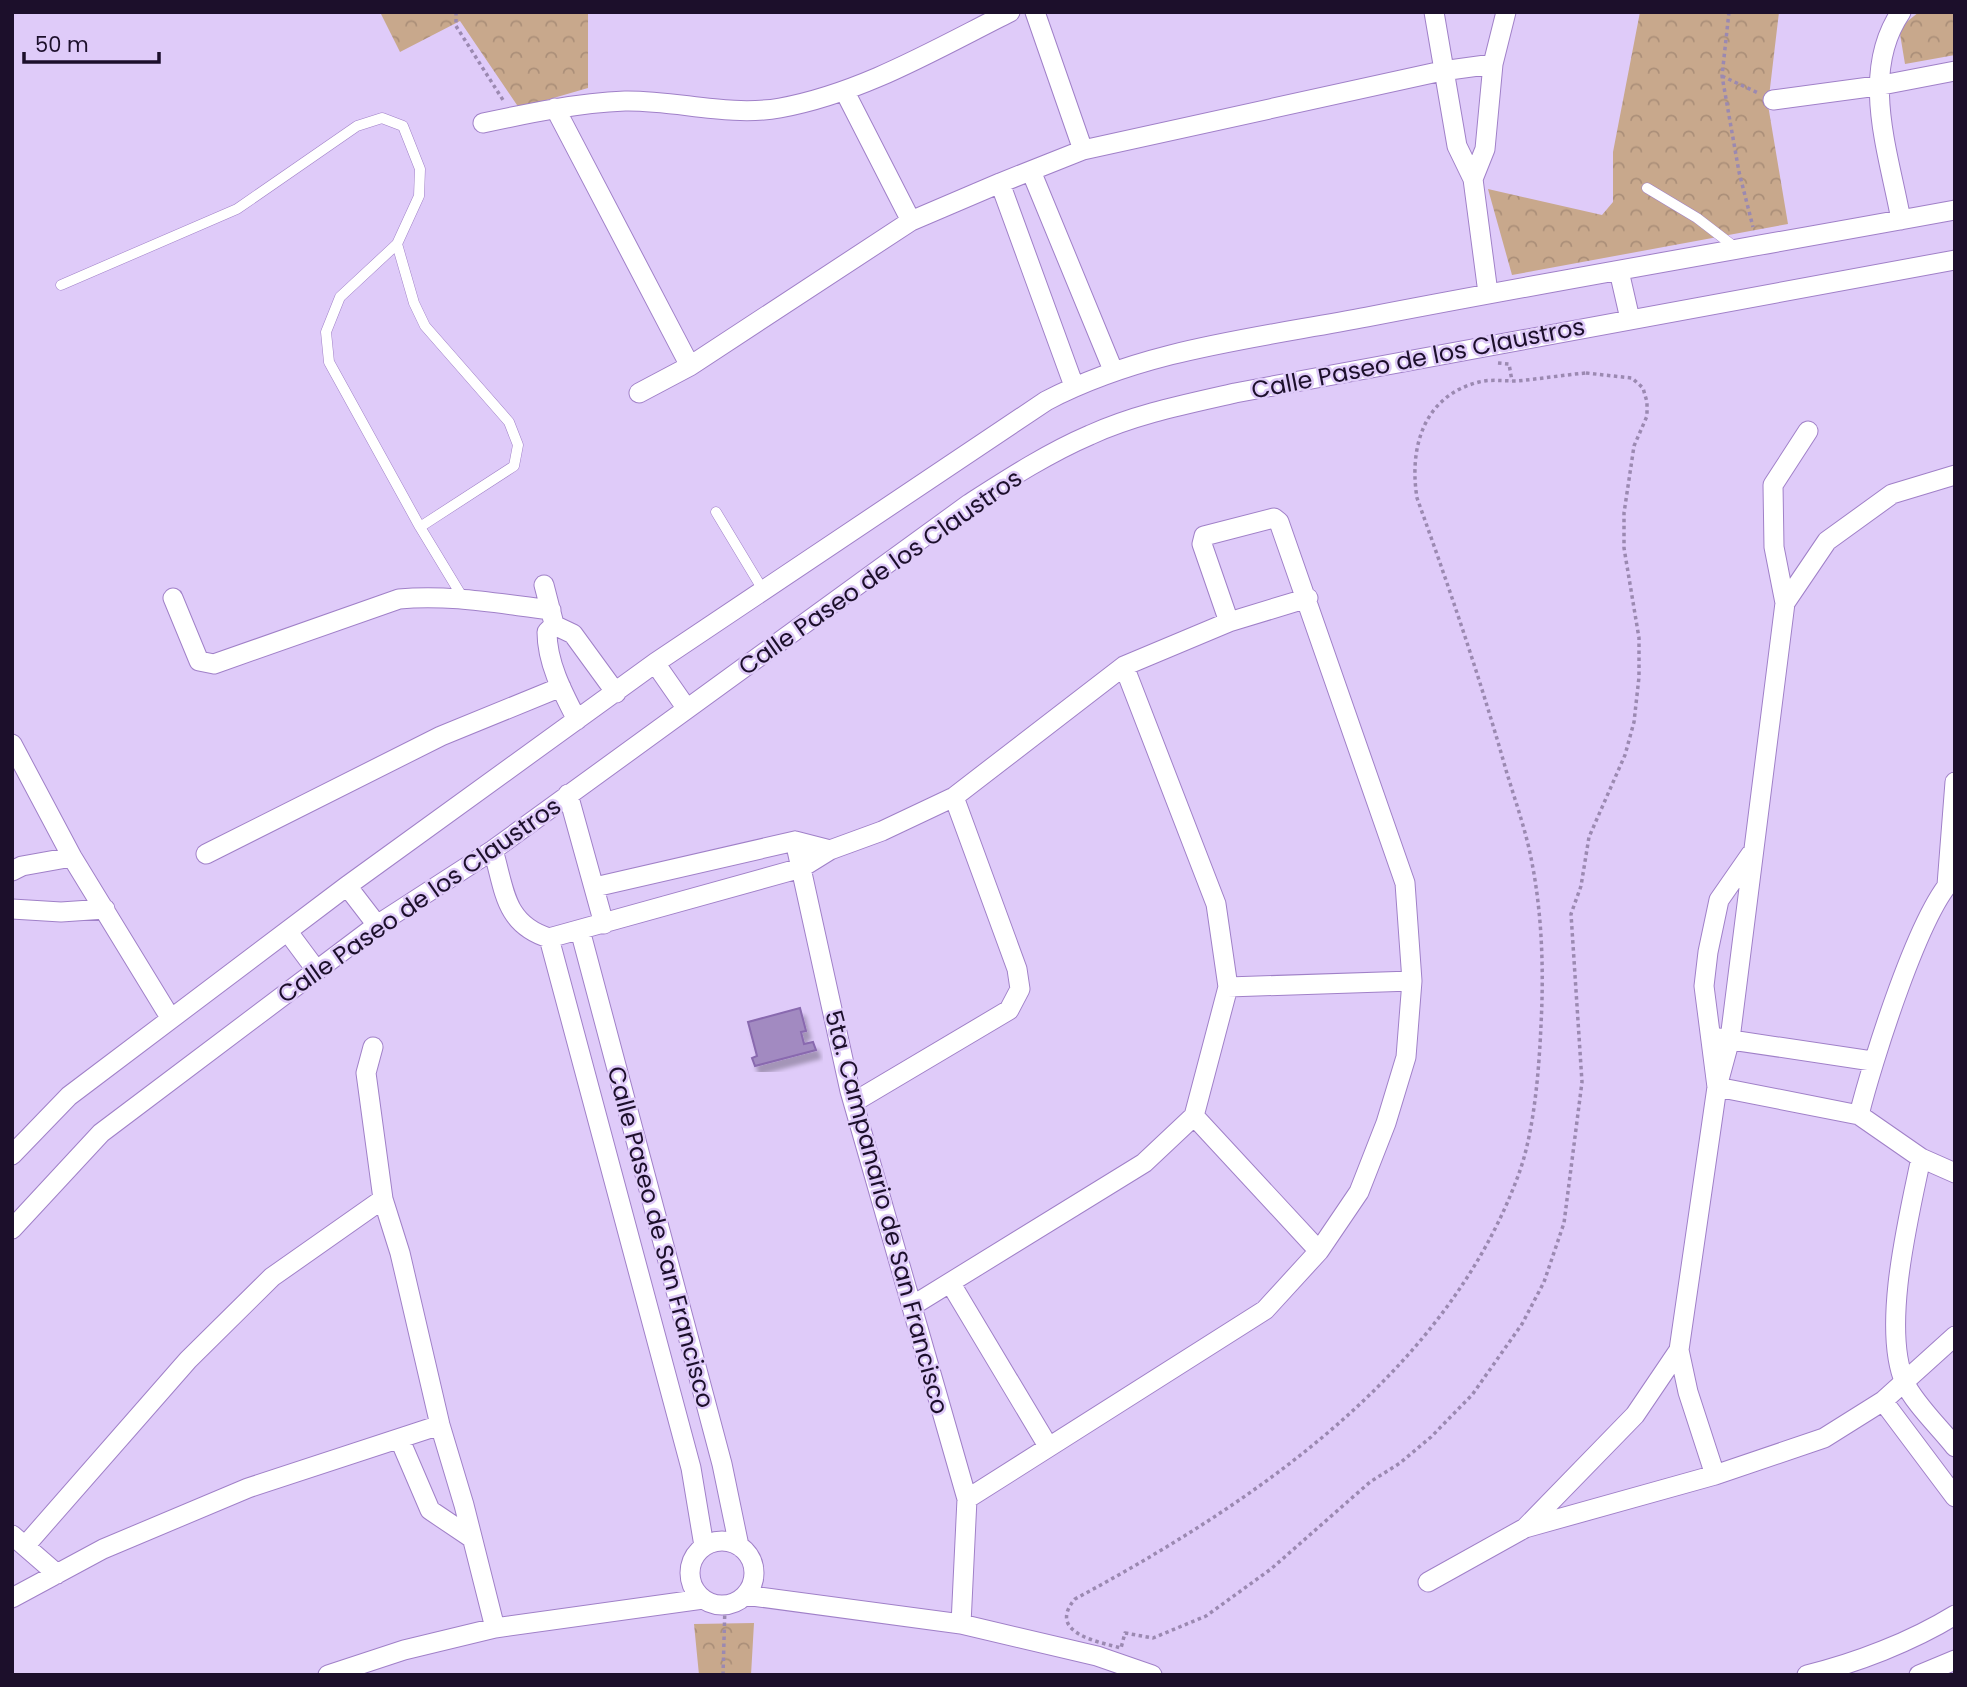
<svg xmlns="http://www.w3.org/2000/svg" width="1967" height="1687" viewBox="0 0 1967 1687" font-family="Poppins,sans-serif">
  <style>
    .park { fill: url(#park-crowns) }
    .building { fill: #a28ac1; stroke: #8969af; stroke-width: 2; filter: url(#shadow) }
    .lines { fill: none; stroke-linecap: round; stroke-linejoin: round }
    .service-casing { stroke: #a080c8; stroke-width: 11 }
    .minor-casing { stroke: #a080c8; stroke-width: 21 }
    .path { stroke: #9b89b1; stroke-width: 3.5; stroke-dasharray: 3.5 3.5; stroke-linecap: butt }
    .service { stroke: #fff; stroke-width: 10 }
    .minor { stroke: #fff; stroke-width: 19 }
    .labels { text-anchor: middle; dominant-baseline: central; stroke-width: 5; stroke-linejoin: round; paint-order: stroke }
    .street-label { font-size: 24px; fill: #1c0f2b; stroke: #dfcbf9 }
  </style>
  <defs>
    <pattern id="park-crowns" width="20" height="18" patternUnits="userSpaceOnUse" patternTransform="scale(1.75)"><rect width="20" height="18" fill="#c8a88c"/><path d="M2 6a3 3 0 1 1 6 0M12 15a3 3 0 1 1 6 0" fill="none" stroke="#ab8f79"/></pattern>
    <filter id="shadow"><feDropShadow dx="4.5" dy="8" stdDeviation="2" flood-color="#0004"/></filter>
  </defs>
  <rect width="100%" height="100%" fill="#dfcbf9"/>
  <path class="park" d="M380 12H588V88L519 108 460 21 400 52Z
    M1640 12H1779L1768 105 1788 224 1512 275 1488 189 1602 215 1613 202V152Z
    M1919 12H1955V55L1905 64 1899 28Z
    M754 1623 751 1675H699L694 1624Z"/>
  <path class="building" d="M800 1008 806 1031 801 1032 804 1044 813 1042 816 1050 755 1066 752 1058 757 1056 748 1022Z"/>
  <g class="lines">
    <defs>
      <path id="service" d="M1647 188 1697 218 1736 248
        M397 244 414 303 425 326 509 422 518 445 514 466 420 527
        M61 285 237 209 357 126 382 118 403 126 420 169 419 196 397 244 340 297 326 332 329 362 420 527 463 598
        M716 512 763 590"/>
      <path id="minor" d="M1035 12 1083 150
        M1434 12 1457 146 1473 179 1488 293
        M1901 12C1859 73 1889 153 1901 220
        M845 92 911 221
        M1773 100 1877 86 1955 71
        M555 108 690 366
        M483 123C530 113 577 103 625 101 676 100 728 117 780 108 862 93 936 49 1010 12
        M1031 171 1113 370
        M1473 179 1485 149 1493 64 1506 12
        M1000 183 1074 386
        M1619 271 1630 319
        M639 393 690 366 911 221 1000 183 1083 150 1442 71 1493 64
        M544 585 553 620
        M173 598 199 661 214 664 399 599C450 594 500 604 551 610
        M1785 603 1827 541 1892 494 1955 475
        M554 625 547 632C547 663 563 693 577 720
        M554 625 573 634 616 693
        M655 663 687 709
        M12 744 72 857 171 1019
        M568 794 604 924
        M795 841 850 1091 967 1499 961 1624
        M493 850C505 890 504 924 549 938L801 868 830 850 882 831 954 797 1124 666 1229 622 1308 598
        M206 854 441 736 561 687
        M1751 854 1719 900 1708 952 1704 986 1717 1087 1859 1115
        M12 871 22 866 72 857
        M1955 877C1920 908 1871 1066 1859 1115L1921 1158C1909 1216 1881 1328 1905 1383 1914 1403 1941 1429 1955 1447
        M1947 885 1955 782
        M347 886 377 925
        M595 887 795 841 830 850
        M12 909 61 912 105 909
        M580 930 722 1464 739 1546
        M288 932 317 971
        M549 938 691 1468 704 1546
        M1228 987 1412 981
        M1718 1038 1872 1061
        M373 1047 366 1073 383 1199 400 1253 440 1425 464 1505 495 1628
        M854 1102 1009 1010 1020 989 1017 969 954 797
        M1194 1116 1319 1251
        M12 1155 69 1096 347 886 655 663 1046 401C1145 349 1258 338 1367 317 1562 279 1759 246 1955 210
        M1921 1158 1955 1173
        M12 1229 101 1133 377 925 493 850 969 504C1008 479 1048 453 1090 435 1136 414 1187 404 1235 393L1955 260
        M951 1284 1048 1446
        M912 1306 1144 1163 1194 1116 1228 987 1216 904 1124 666
        M1679 1350 1688 1392 1715 1475
        M1883 1401 1955 1497
        M400 1440 430 1510 470 1537
        M967 1499 1265 1310 1319 1251 1359 1192 1386 1123 1406 1057 1412 981 1405 883 1279 522 1274 518 1204 536 1202 544 1229 622
        M1525 1528 1635 1415 1679 1350 1717 1087 1730 1039 1785 603 1774 547 1773 485 1808 431
        M12 1535 57 1574
        M690 1573a32 32 0 1 1 64 0a32 32 0 1 1-64 0Z
        M25 1546 188 1360 272 1277 383 1199
        M1428 1582 1525 1528 1715 1475 1824 1438 1883 1401 1955 1336
        M745 1595 961 1624 1097 1656 1152 1675
        M12 1598 103 1549 248 1488 440 1425
        M328 1675 404 1650 495 1628 703 1599
        M1807 1675C1856 1663 1911 1642 1955 1615
        M1919 1675 1955 1660"/>
    </defs>
    <use href="#service" class="service-casing"/>
    <use href="#minor" class="minor-casing"/>
    <path class="path" d="M456 12V26L503 100
      M1729 12 1722 76 1739 172 1753 227
      M1722 76 1758 93
      M1498 363 1509 364 1512 381
      M1586 373 1632 378 1643 388 1647 402V416L1634 446 1624 513V548L1639 638V677L1634 722 1625 755 1589 837 1581 886 1571 914 1582 1082 1564 1223 1544 1282 1522 1324 1472 1395 1431 1437 1400 1463 1370 1482 1271 1569 1206 1616 1153 1638 1125 1633 1121 1648C1099 1642 1046 1633 1075 1599 1253 1503 1445 1374 1518 1176 1534 1134 1539 1071 1541 1025 1544 968 1542 909 1530 853 1524 825 1514 797 1506 770 1480 678 1449 587 1417 498 1409 448 1423 396 1479 382 1491 379 1503 381 1516 381 1539 379 1563 375 1586 373Z
      M723 1675 725 1605"/>
    <use href="#service" class="service"/>
    <use href="#minor" class="minor"/>
  </g>
  <g class="labels">
    <g class="street-label">
      <text transform="translate(1418 358) rotate(-11)">Calle Paseo de los Claustros</text>
      <text transform="translate(880 572) rotate(-35)">Calle Paseo de los Claustros</text>
      <text transform="translate(419 900) rotate(-35)">Calle Paseo de los Claustros</text>
      <text transform="translate(887 1212) rotate(75)">5ta. Campanario de San Francisco</text>
      <text transform="translate(661 1237) rotate(75)">Calle Paseo de San Francisco</text>
    </g>
  </g>
  <rect width="1967" height="1687" fill="none" stroke="#1c0f2b" stroke-width="28"/>
  <path d="M24 52v10h135v-10" fill="none" stroke="#1c0f2b" stroke-width="3.5"/>
  <text x="35" y="52" font-size="21" fill="#1c0f2b" stroke="#dfcbf9" stroke-width="5" paint-order="stroke">50 m</text>
</svg>
